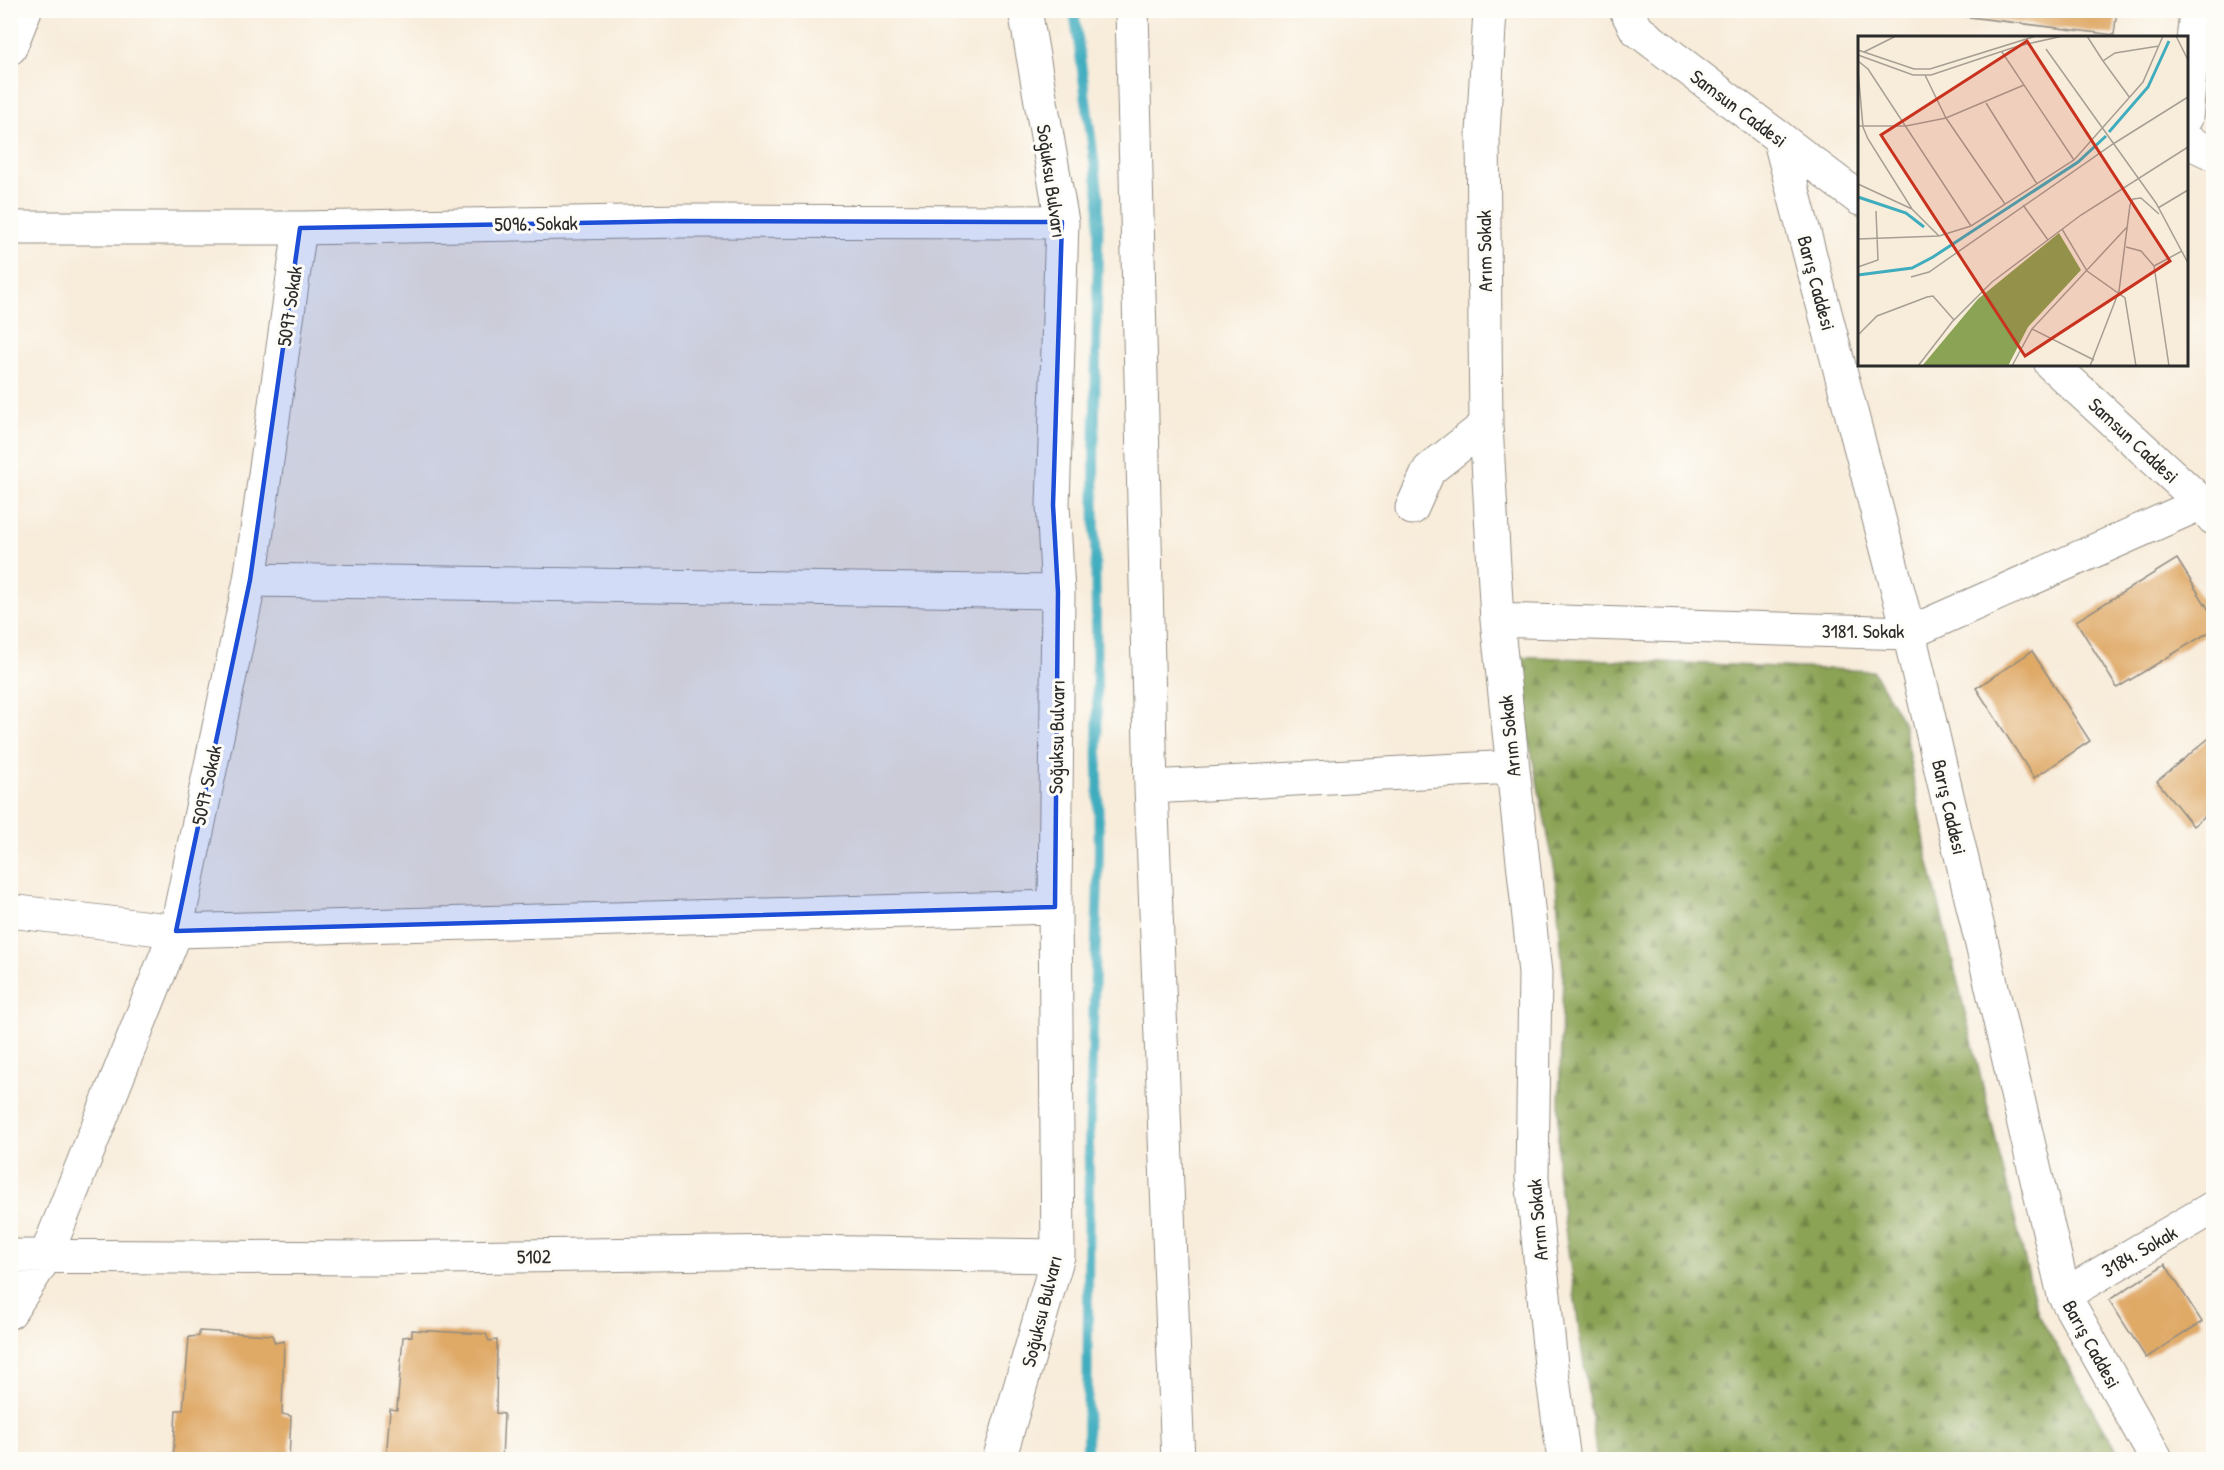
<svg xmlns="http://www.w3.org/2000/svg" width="2224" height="1470" viewBox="0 0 2224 1470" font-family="'Patrick Hand',sans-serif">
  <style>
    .forest { fill: url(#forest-firs); stroke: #5b6740; stroke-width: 1.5 }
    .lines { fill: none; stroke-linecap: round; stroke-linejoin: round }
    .stream { stroke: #40adbf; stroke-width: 10 }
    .building { fill: #dfa966 }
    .minor-casing { stroke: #928c82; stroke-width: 35 }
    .minor { stroke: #fff; stroke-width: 33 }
    .marked { fill: #1d4ed8; fill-opacity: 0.2; stroke: #1d4ed8; stroke-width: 4.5; stroke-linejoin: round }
    .labels { text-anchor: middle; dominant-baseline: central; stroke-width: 6; stroke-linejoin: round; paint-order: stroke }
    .street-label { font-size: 20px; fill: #2b2b2b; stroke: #fdfcf7 }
    .inset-river { fill: none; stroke: #40adbf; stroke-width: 3 }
    .inset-road { fill: none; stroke: #a69f94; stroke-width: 1.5 }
    .view { fill: #c8321e; fill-opacity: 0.15; stroke: #c8321e; stroke-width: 3 }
    .inset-edge { fill: none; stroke: #2b2b2b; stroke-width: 3 }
  </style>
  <defs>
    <pattern id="forest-firs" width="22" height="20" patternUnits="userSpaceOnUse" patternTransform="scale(1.5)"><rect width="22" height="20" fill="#8ba354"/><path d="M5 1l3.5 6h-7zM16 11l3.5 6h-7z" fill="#728546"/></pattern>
  </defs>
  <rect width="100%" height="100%" fill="#fdfcf7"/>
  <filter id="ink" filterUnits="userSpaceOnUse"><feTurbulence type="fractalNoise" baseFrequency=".0167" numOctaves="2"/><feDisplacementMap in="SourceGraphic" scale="12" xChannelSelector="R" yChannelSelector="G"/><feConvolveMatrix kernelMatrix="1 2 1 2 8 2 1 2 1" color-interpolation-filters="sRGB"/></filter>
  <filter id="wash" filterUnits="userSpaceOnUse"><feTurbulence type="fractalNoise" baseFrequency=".008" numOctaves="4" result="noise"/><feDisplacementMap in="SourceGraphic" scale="24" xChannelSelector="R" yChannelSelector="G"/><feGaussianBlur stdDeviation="1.35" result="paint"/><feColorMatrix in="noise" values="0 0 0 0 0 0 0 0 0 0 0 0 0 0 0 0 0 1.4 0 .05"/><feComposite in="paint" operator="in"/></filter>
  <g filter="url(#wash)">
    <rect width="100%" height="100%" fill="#f8ecda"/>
    <path class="forest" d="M1512 656 1873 671 1903 722 1927 855 2038 1314 2122 1459H1597L1557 1171 1563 974 1555 871Z"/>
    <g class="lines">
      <path class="stream" d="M1074 10 1099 197 1094 462 1099 853 1089 1144 1087 1460"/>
    </g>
    <g id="blocks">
      <path class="building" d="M1963 10H2117L2114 35 1962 16Z
        M2177 559 2214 618V629L2117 688 2076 621Z
        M2032 651 2090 741 2034 778 1976 688Z
        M2214 734V809L2193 826 2157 781Z
        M2165 1264 2202 1322 2146 1358 2109 1300Z
        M412 1330 486 1334 489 1341 497 1340 496 1413 504 1414 502 1460H386L390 1409 397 1410 403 1337 412 1336Z
        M199 1331 272 1335 275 1343 284 1341 282 1414 291 1416 289 1460H173L176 1410H183L189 1337 199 1336Z"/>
    </g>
  </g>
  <g filter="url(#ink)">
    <use href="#blocks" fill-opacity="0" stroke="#928c82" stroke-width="1.5"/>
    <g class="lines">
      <defs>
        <path id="minor" d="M1132 10 1151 787 1178 1460
          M1490 10 1483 134 1486 425 1497 620 1535 973 1532 1178 1551 1365 1564 1460
          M1626 10 1636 29 1860 199
          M10 48 25 10
          M2186 118 2196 10
          M1779 137 1909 633 2064 1295 2157 1460
          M2186 141 2214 154
          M10 228H300L683 221 1062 222
          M2051 364 2202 503 2213 518
          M1412 508 1429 470 1486 425
          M250 580 1058 592
          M1497 620 1909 633 2202 503 2214 501
          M1151 787 1512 767
          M10 911 176 931 1055 907
          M10 1256 373 1258 795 1252 1058 1256
          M2064 1295 2214 1207
          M10 1312 46 1256 176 931 250 580 300 228
          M999 1460 1058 1256 1055 907 1058 592 1053 505 1062 222 1025 10"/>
      </defs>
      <use href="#minor" class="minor-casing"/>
      <use href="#minor" class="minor"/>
    </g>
  </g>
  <path class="marked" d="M683 221 1062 222 1053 505 1058 592 1055 907 176 931 250 580 300 228Z"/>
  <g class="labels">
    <g class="street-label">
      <text transform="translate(1739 108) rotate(37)">Samsun Caddesi</text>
      <text transform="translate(1052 181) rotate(82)">Soğuksu Bulvarı</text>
      <text transform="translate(536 223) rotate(-1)">5096. Sokak</text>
      <text transform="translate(1484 251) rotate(-91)">Arım Sokak</text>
      <text transform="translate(1817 283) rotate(75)">Barış Caddesi</text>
      <text transform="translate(289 306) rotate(-82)">5097 Sokak</text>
      <text transform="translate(2134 440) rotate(43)">Samsun Caddesi</text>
      <text x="1863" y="630">3181. Sokak</text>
      <text transform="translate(1509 736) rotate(-96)">Arım Sokak</text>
      <text transform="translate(1056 737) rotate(-89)">Soğuksu Bulvarı</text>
      <text transform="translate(206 785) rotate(-78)">5097 Sokak</text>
      <text transform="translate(1950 807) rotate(77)">Barış Caddesi</text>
      <text transform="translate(1537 1220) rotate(-95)">Arım Sokak</text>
      <text transform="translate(2139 1251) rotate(-30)">3184. Sokak</text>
      <text transform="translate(534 1256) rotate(-1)">5102</text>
      <text transform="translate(1041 1311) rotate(-76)">Soğuksu Bulvarı</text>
      <text transform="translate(2092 1344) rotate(61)">Barış Caddesi</text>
    </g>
  </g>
  <g transform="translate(1858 36)">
    <rect width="330" height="330" fill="#f8ecda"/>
    <path d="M201 197 223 234 170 291 150 330H64L120 263Z" fill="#8ba354"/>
    <path class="inset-river" d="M251 96 290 51 311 5M0 161 48 177 66 191M0 239 54 232 75 221 220 126 248 100"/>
    <path class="inset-road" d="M229 0 245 25M318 0 330 24M188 13 298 167 330 227M0 14 56 33H72L178 0M6 16 38 0M144 16 216 124M0 19 55 39H73L160 10 205 0M0 25 10 33 113 190M0 34 5 91 10 103 54 173 81 200M67 39 88 82 147 168M272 62 245 25 257 17 301 10M128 67 179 148M0 90H48L88 82 166 49M0 148 54 173M165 169 190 204M300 172 330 154M204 193 229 235 267 262 278 330M0 203 81 200 113 190 216 124 285 46 305 0M268 211 283 215 296 230 311 330M296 230 324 215M0 231 20 224 18 175M53 241 71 236 255 108 330 61M174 293 236 324M0 299 19 280 69 261 75 260 96 284M60 330 94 286 134 246 223 179 330 111M154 330 174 293 270 190M232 330 261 255 272 169 275 163 283 162 301 178"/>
    <path class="view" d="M169 5 312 225 167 320 23 99Z"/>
    <rect width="330" height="330" class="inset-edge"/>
  </g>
  <rect width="2224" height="1470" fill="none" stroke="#fdfcf7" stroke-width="36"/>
</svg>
